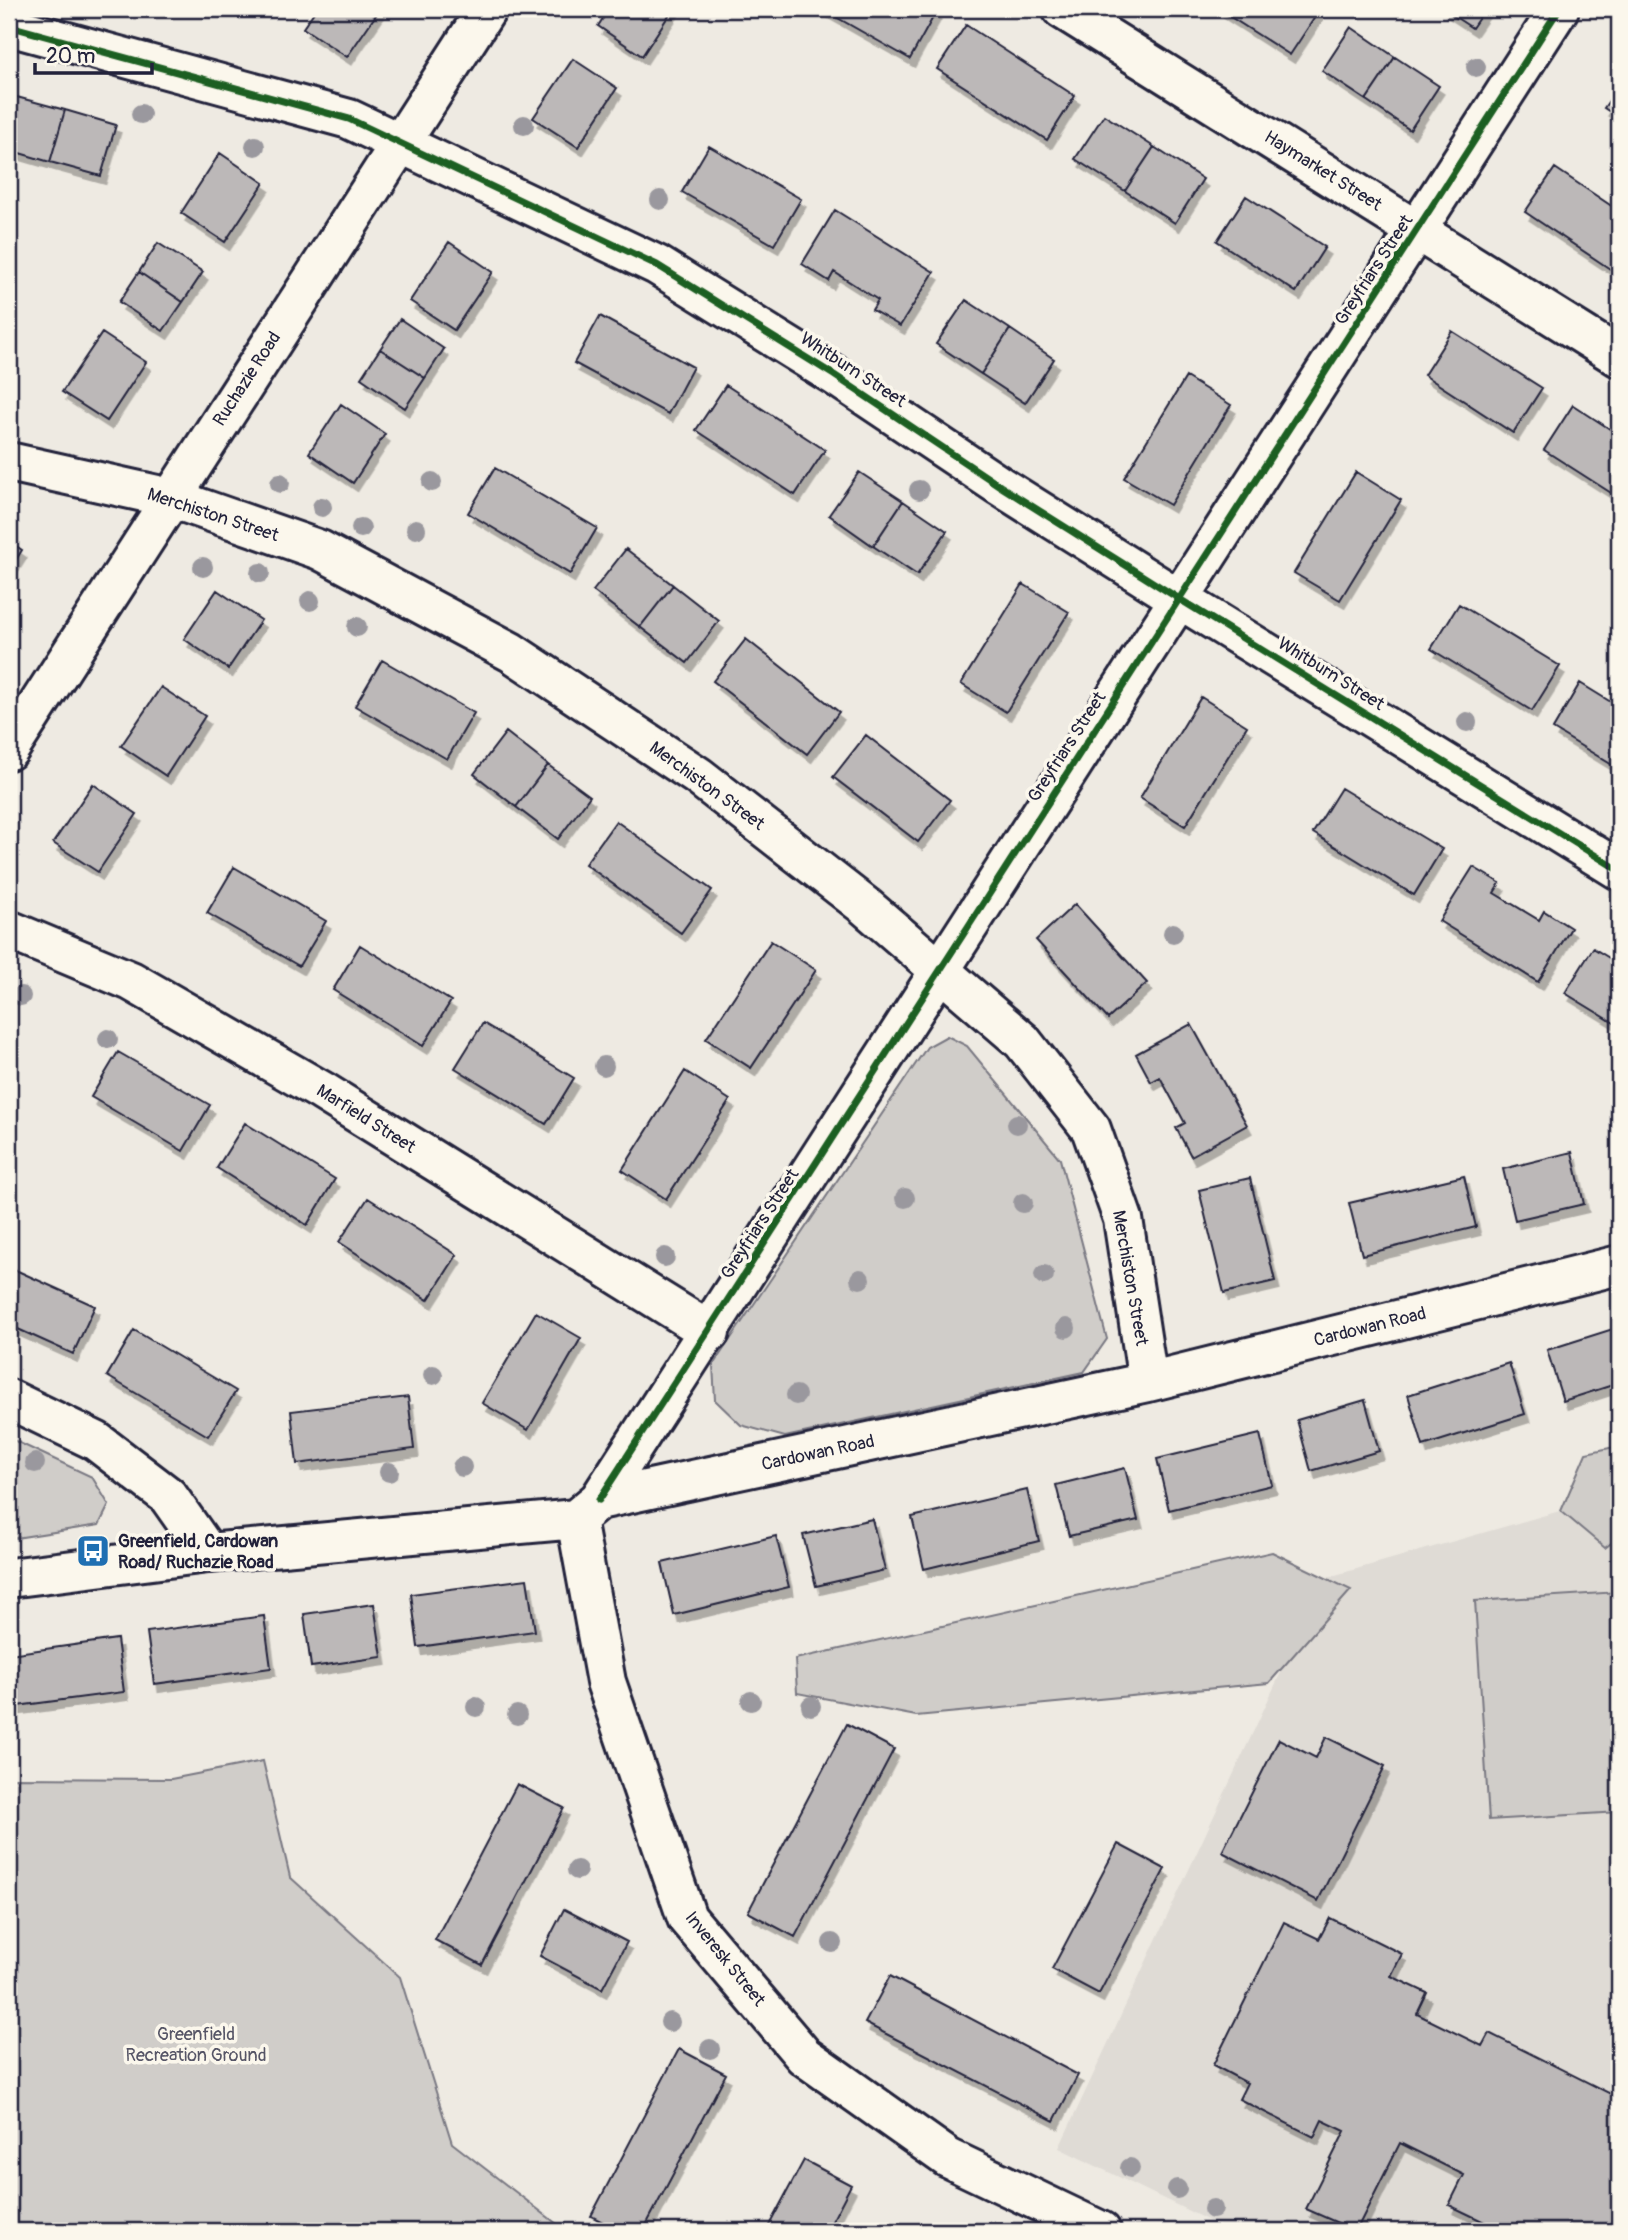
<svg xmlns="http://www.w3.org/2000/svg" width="1628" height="2240" viewBox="0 0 1628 2240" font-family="Pangolin,sans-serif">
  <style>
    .built { fill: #dfdbd5 }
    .green { fill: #d0cdc9; stroke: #797882; stroke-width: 2 }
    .building { fill: #bcb8b8; stroke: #22223b; stroke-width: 2; filter: url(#shadow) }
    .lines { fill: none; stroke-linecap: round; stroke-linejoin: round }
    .minor-casing { stroke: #22223b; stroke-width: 44 }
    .minor { stroke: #fbf7ec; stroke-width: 38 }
    .cycleway-casing { stroke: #fbf7ec; stroke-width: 11 }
    .cycleway { stroke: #1b5e20; stroke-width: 7 }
    .tree { fill: #9a989e }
    .labels { text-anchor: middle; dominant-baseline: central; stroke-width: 7; stroke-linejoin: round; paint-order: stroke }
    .street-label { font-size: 18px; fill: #22223b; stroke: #fbf7ec }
    .poi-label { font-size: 18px; font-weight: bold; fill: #22223b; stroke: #fbf7ec; text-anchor: start }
    .park-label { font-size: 18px; fill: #565566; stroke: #fbf7ec }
  </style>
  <defs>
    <filter id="shadow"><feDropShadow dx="4.5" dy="8" stdDeviation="0" flood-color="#0004"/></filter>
  </defs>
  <rect width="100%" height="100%" fill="#eeeae2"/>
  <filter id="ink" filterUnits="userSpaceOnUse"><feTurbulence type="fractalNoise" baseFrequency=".0143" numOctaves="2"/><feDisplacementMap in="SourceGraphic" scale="14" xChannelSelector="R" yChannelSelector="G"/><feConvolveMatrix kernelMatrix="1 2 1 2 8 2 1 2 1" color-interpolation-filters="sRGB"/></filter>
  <g filter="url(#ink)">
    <path class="built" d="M1619 1494V2231H1230L1059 2148 1325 1578Z"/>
    <path class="green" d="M947 1036 967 1046 1060 1159 1107 1339 1084 1372 785 1437 741 1425 715 1400 713 1365 927 1047Z
      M9 1438 92 1477 109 1505 99 1525 9 1539Z
      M1619 1446V1537L1605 1548 1561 1511 1586 1453Z
      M1272 1552 1351 1590 1269 1683 916 1716 797 1693 795 1659Z
      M1619 1592V1812L1489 1820 1475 1601Z
      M263 1761 290 1877 400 1977 452 2143 566 2231H9V1778L171 1779Z"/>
    <path class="building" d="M316 9H380L347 57 303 28Z
      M609 9H673L642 56 598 26Z
      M822 9H930L936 12 910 59Z
      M1218 9H1315L1319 11 1290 55Z
      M1443 9H1485L1472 28Z
      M966 25 1075 96 1047 140 937 69Z
      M1351 27 1395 57 1366 100 1322 71Z
      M1395 57 1439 86 1410 130 1366 100Z
      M573 59 617 88 578 147 533 118Z
      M1619 86V118L1604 108Z
      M13 96 65 110 50 162 9 150V112Z
      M65 110 116 125 101 176 50 162Z
      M1104 115 1154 147 1125 191 1075 159Z
      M709 146 801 199 774 245 682 192Z
      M1154 147 1203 179 1175 223 1125 191Z
      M220 153 264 183 225 242 181 213Z
      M1555 168 1619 211V275L1525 212Z
      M1246 196 1325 247 1296 292 1217 241Z
      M835 210 934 272 900 326 872 310 878 300 834 272 829 281 802 264Z
      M449 242 493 272 454 330 410 301Z
      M158 243 203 272 183 302 139 272Z
      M139 272 183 302 163 331 119 302Z
      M966 300 1010 329 981 374 936 344Z
      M600 316 693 367 668 414 574 363Z
      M400 319 444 349 425 378 380 349Z
      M1010 329 1054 359 1025 403 981 374Z
      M1452 331 1542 388 1513 433 1424 375Z
      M102 333 146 362 107 421 62 392Z
      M380 349 425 378 405 408 361 378Z
      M1186 377 1231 405 1170 505 1124 478Z
      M726 385 825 450 795 495 696 430Z
      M341 404 385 434 353 483 309 453Z
      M1573 405 1619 435V498L1544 450Z
      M495 468 597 528 570 574 468 513Z
      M859 472 903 501 873 546 829 515Z
      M1356 472 1401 500 1340 600 1294 573Z
      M903 501 947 531 917 575 873 546Z
      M9 541 22 550 9 571Z
      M626 549 673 585 640 627 593 591Z
      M1023 584 1069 612 1006 712 961 684Z
      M673 585 719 621 687 663 640 627Z
      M217 590 261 620 228 669 184 639Z
      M1459 604 1560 666 1532 711 1431 649Z
      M746 639 839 712 807 754 713 681Z
      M382 660 474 713 447 759 355 706Z
      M1580 683 1619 707V769L1553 729Z
      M161 687 205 716 166 776 121 746Z
      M1201 697 1247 726 1185 826 1140 798Z
      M506 732 548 765 516 807 474 774Z
      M866 735 950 800 918 842 833 777Z
      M548 765 590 796 558 839 516 807Z
      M93 784 137 814 98 872 53 843Z
      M1341 788 1442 849 1414 895 1313 833Z
      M616 821 712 890 681 933 585 864Z
      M234 867 326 921 299 966 207 913Z
      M1473 867 1500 883 1494 893 1539 920 1544 911 1571 928 1538 982 1439 921Z
      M1075 904 1147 983 1108 1019 1036 940Z
      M771 941 816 970 751 1068 706 1039Z
      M360 945 451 1001 423 1046 333 990Z
      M1593 948 1619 964V1026L1565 993Z
      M483 1023 574 1078 546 1124 455 1068Z
      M1191 1024 1247 1125 1191 1156 1176 1128 1185 1123 1160 1077 1151 1082 1136 1054Z
      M118 1052 210 1105 183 1151 91 1097Z
      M685 1071 730 1100 666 1199 622 1170Z
      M245 1123 335 1179 307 1225 217 1168Z
      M1572 1152 1584 1204 1515 1220 1503 1169Z
      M1464 1176 1476 1227 1362 1255 1349 1203Z
      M1250 1178 1275 1281 1224 1293 1199 1190Z
      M368 1198 457 1255 428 1300 339 1242Z
      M9 1267 95 1306 73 1354 9 1325Z
      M536 1312 581 1338 528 1430 482 1403Z
      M1619 1327V1383L1563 1401 1547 1350Z
      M134 1330 236 1391 208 1436 107 1376Z
      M1509 1363 1525 1414 1423 1446 1408 1395Z
      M408 1397 414 1449 297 1464 291 1411Z
      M1365 1400 1379 1451 1311 1471 1297 1420Z
      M1260 1434 1272 1485 1169 1510 1157 1459Z
      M1125 1468 1138 1520 1069 1536 1056 1485Z
      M1027 1490 1039 1541 924 1569 912 1517Z
      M872 1519 885 1570 816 1586 803 1535Z
      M776 1536 789 1587 674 1615 662 1563Z
      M527 1579 535 1631 418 1647 411 1594Z
      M374 1604 382 1657 311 1667 304 1614Z
      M264 1616 271 1668 154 1684 147 1632Z
      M117 1639 124 1692 9 1707V1654Z
      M847 1724 894 1749 795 1937 748 1912Z
      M1326 1737 1385 1766 1318 1901 1222 1852 1279 1739 1316 1758Z
      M517 1784 564 1808 482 1965 435 1940Z
      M1118 1844 1165 1869 1099 1994 1052 1969Z
      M564 1909 627 1942 602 1989 540 1956Z
      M1330 1918 1402 1954 1391 1976 1427 1993 1417 2014 1482 2046 1489 2033 1619 2098V2231H1578L1568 2226 1565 2231H1503L1449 2205 1464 2175 1400 2143 1356 2231 1306 2209 1345 2131 1322 2120 1314 2137 1239 2099 1247 2083 1213 2065 1284 1922 1319 1939Z
      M890 1976 1078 2075 1054 2121 865 2023Z
      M679 2049 726 2074 643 2231H620L591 2216Z
      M804 2160 851 2185 827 2231H766Z"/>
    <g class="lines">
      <defs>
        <path id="minor" d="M1062 9 1619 357
          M9 26 349 119 657 265 834 375 1000 486 1181 600 1619 870
          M9 462 171 498 320 550 511 652 698 776 865 906 1022 1041 1091 1129 1123 1219 1148 1382
          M9 750 487 9
          M9 930 131 981 322 1091 710 1332
          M9 1399 96 1441 168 1496 208 1553
          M599 1500 1559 9
          M576 1519 606 1682 687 1918 804 2056 948 2158 1101 2231
          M9 1578 208 1553 576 1519 599 1500 1148 1382 1619 1265"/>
      </defs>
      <use href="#minor" class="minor-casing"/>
      <use href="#minor" class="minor"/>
      <defs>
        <path id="cycleway" d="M9 26 349 119 657 265 834 375 1000 486 1181 600 1619 870
          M599 1500 1559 9"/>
      </defs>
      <use href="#cycleway" class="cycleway-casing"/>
      <use href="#cycleway" class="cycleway"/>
    </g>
    <g class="tree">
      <circle cx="1476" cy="67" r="10"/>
      <circle cx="141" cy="114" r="10"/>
      <circle cx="524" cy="125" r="10"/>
      <circle cx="255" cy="146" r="10"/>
      <circle cx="660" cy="200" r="10"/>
      <circle cx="432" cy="482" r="10"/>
      <circle cx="280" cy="483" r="10"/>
      <circle cx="919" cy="490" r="10"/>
      <circle cx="322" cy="507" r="10"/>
      <circle cx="361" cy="528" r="10"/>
      <circle cx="416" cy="529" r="10"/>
      <circle cx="203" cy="567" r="10"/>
      <circle cx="260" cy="573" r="10"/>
      <circle cx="310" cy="601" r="10"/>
      <circle cx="357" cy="627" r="10"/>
      <circle cx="1467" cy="722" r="10"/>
      <circle cx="1173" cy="933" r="10"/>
      <circle cx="21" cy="996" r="10"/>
      <circle cx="108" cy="1039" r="10"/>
      <circle cx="604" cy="1066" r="10"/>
      <circle cx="1017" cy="1124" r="10"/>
      <circle cx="905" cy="1198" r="10"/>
      <circle cx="1023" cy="1203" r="10"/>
      <circle cx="665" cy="1257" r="10"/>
      <circle cx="1044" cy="1275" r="10"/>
      <circle cx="860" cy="1279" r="10"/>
      <circle cx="1066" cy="1328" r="10"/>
      <circle cx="433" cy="1375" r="10"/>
      <circle cx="796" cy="1395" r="10"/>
      <circle cx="35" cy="1463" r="10"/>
      <circle cx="462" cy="1467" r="10"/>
      <circle cx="389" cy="1472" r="10"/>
      <circle cx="751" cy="1701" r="10"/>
      <circle cx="811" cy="1706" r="10"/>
      <circle cx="476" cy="1707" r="10"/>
      <circle cx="517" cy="1715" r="10"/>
      <circle cx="577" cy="1870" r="10"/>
      <circle cx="832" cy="1943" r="10"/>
      <circle cx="670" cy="2022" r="10"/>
      <circle cx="710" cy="2049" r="10"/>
      <circle cx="1130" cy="2168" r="10"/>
      <circle cx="1177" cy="2189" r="10"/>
      <circle cx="1213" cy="2209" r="10"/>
    </g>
  </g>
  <defs>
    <symbol id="bus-square" viewBox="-11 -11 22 22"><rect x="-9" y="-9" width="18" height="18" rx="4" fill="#1f6fb2" stroke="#fbf7ec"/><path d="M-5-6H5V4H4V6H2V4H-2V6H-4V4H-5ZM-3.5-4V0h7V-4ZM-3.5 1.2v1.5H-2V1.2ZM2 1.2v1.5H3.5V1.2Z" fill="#fff"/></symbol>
  </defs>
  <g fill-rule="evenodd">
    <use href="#bus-square" x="74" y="1532" width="38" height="38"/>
  </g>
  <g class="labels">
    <g class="street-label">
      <text transform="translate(1323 171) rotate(32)">Haymarket Street</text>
      <text transform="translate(1374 270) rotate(-57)">Greyfriars Street</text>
      <text transform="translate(853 370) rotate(33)">Whitburn Street</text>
      <text transform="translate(247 379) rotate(-57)">Ruchazie Road</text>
      <text transform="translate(213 515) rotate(18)">Merchiston Street</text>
      <text transform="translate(1331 674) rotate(32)">Whitburn Street</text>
      <text transform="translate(1067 747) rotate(-57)">Greyfriars Street</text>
      <text transform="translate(707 786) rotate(36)">Merchiston Street</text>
      <text transform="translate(366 1119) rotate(32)">Marfield Street</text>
      <text transform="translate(760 1224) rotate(-57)">Greyfriars Street</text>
      <text transform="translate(1130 1278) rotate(80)">Merchiston Street</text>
      <text transform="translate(1370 1327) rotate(-14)">Cardowan Road</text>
      <text transform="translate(818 1453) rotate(-12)">Cardowan Road</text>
      <text transform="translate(725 1959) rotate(51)">Inveresk Street</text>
    </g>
    <g class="poi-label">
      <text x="118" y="1541">Greenfield, Cardowan<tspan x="118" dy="21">Road/ Ruchazie Road</tspan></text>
    </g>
    <g class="park-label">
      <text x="196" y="2034">Greenfield<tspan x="196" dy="21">Recreation Ground</tspan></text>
    </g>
  </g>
  <rect width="1628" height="2240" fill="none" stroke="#fbf7ec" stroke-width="35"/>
  <rect x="18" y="18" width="1593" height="2205" fill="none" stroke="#22223b" stroke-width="2.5" filter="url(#ink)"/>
  <path d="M35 63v10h117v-10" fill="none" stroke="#22223b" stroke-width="3.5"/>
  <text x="46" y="63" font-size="21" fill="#22223b" stroke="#fbf7ec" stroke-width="5" paint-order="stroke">20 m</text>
</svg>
